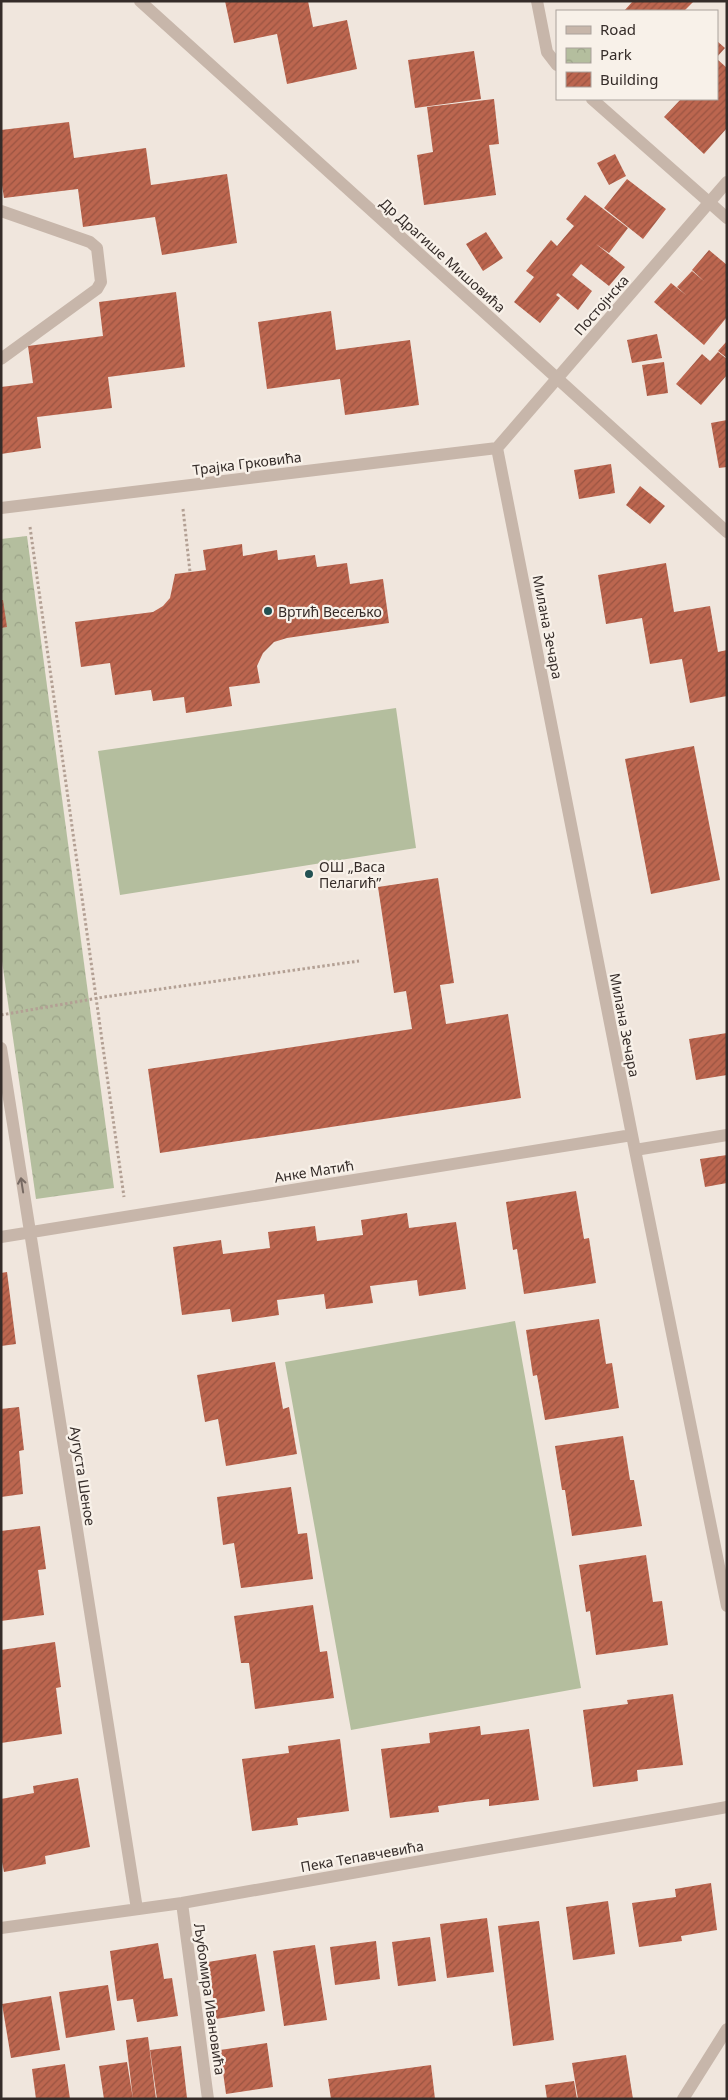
<svg xmlns="http://www.w3.org/2000/svg" width="728" height="2100" viewBox="0 0 728 2100" font-family="'Noto Sans',sans-serif">
  <style>
    .grass { fill: #b4be9e }
    .park { fill: url(#park-crowns) }
    .building { fill: url(#building-hatch) }
    .lines { fill: none; stroke-linecap: round; stroke-linejoin: round }
    .path { stroke: #b3a094; stroke-width: 3; stroke-dasharray: 2.5 2.5; stroke-linecap: butt }
    .minor { stroke: #c7b6aa; stroke-width: 12 }
    .oneway { stroke: #776a63 }
    .poi-dot { fill: #225153; stroke: #f8f1e9; stroke-width: 2 }
    .labels { text-anchor: middle; dominant-baseline: central; stroke-width: 4.5; stroke-linejoin: round; paint-order: stroke }
    .street-label { font-size: 14px; fill: #352c29; stroke: #f8f1e9 }
    .poi-label { font-size: 14px; fill: #352c29; stroke: #f8f1e9; text-anchor: start }
  </style>
  <defs>
    <pattern id="park-crowns" width="20" height="18" patternUnits="userSpaceOnUse" patternTransform="scale(1.25)"><rect width="20" height="18" fill="#b4be9e"/><path d="M2 6a3 3 0 1 1 6 0M12 15a3 3 0 1 1 6 0" fill="none" stroke="#9ba388"/></pattern>
    <pattern id="building-hatch" width="6" height="6" patternUnits="userSpaceOnUse" patternTransform="scale(1.25)"><rect width="6" height="6" fill="#bc664f"/><path d="M-1 1l2-2M0 6l6-6M5 7l2-2" fill="none" stroke="#9a5442"/></pattern>
  </defs>
  <rect width="100%" height="100%" fill="#f0e6dd"/>
  <path class="grass" d="M396 708 416 848 120 895 98 751Z
    M515 1321 581 1688 351 1730 285 1362Z"/>
  <path class="park" d="M27 536 114 1188 36 1199 1 954V539Z"/>
  <path class="building" d="M225 1H308L313 27 347 20 357 69 287 84 277 34 234 43Z
    M633 1H694L684 11H624Z
    M717 41 725 48 717 57Z
    M474 51 481 99 415 108 408 60Z
    M717 59 727 68V128L704 154 664 117 681 99H717Z
    M494 99 499 144 489 145 496 195 424 205 417 155 433 152 427 107Z
    M69 122 74 158 146 148 151 185 227 174 237 243 162 255 155 217 83 227 78 189 4 198 1 179V130Z
    M615 154 626 176 609 185 597 163Z
    M627 179 666 209 643 239 604 208Z
    M585 195 628 228 609 253 596 244 625 267 609 286 581 264 572 275 592 291 578 310 558 293 556 295 560 298 540 323 514 302 534 277 526 271 551 240 557 246 574 226 566 219Z
    M486 232 503 258 483 271 466 244Z
    M709 250 727 265V317L704 345 654 302 671 283 686 295 677 287 692 271 705 282 692 270Z
    M176 292 185 367 108 377 112 408 37 417 41 448 1 454V387L33 383 28 346 103 336 99 302Z
    M331 311 336 350 410 340 419 405 345 415 340 379 267 389 258 322Z
    M657 334 662 358 632 363 627 340Z
    M727 341V358L718 351Z
    M718 352 727 359V375L701 405 676 384 702 354 710 361Z
    M664 362 668 393 647 396 642 365Z
    M727 420V467L719 468 711 423Z
    M611 464 615 493 579 499 574 470Z
    M640 486 665 506 650 524 626 505Z
    M242 544 243 556 277 550 278 560 315 555 317 567 347 563 350 584 383 579 389 623 287 638 274 642 263 653 257 666 260 683 229 687 232 706 186 713 184 697 153 701 151 690 115 695 110 663 81 667 75 622 153 612 163 606 170 598 175 574 206 570 203 550Z
    M666 563 674 612 710 606 718 652 727 650V696L690 703 682 659 650 664 642 618 606 624 598 575Z
    M1 600H3L7 627 1 628Z
    M694 746 720 880 651 894 625 759Z
    M438 878 454 983 440 985 446 1024 508 1014 521 1098 160 1153 148 1069 412 1029 406 991 394 993 378 887Z
    M727 1033V1075L696 1080 689 1039Z
    M727 1155V1183L705 1187 700 1159Z
    M576 1191 584 1239 589 1238 596 1283 524 1294 517 1249 513 1250 506 1202Z
    M407 1213 409 1228 456 1222 466 1289 419 1296 417 1280 370 1286 373 1303 326 1309 324 1294 277 1300 279 1315 232 1322 230 1309 182 1315 173 1247 221 1240 223 1254 270 1248 268 1232 315 1226 317 1241 363 1235 361 1220Z
    M7 1272 16 1344 1 1346V1273Z
    M599 1319 606 1364 612 1363 619 1408 545 1420 537 1375 533 1376 526 1330Z
    M275 1362 283 1409 289 1407 297 1454 226 1466 218 1419 205 1422 197 1375Z
    M19 1407 24 1450 19 1451 23 1494 1 1497V1409Z
    M623 1436 630 1480H634L642 1526 572 1536 565 1490H562L555 1446Z
    M291 1487 298 1534 307 1533 313 1579 241 1588 234 1543 223 1545 217 1497Z
    M40 1526 46 1569 38 1570 44 1615 1 1621V1531Z
    M646 1555 653 1602 662 1601 668 1645 596 1655 590 1611 586 1612 579 1565Z
    M313 1605 320 1652 327 1651 334 1698 255 1709 249 1663H241L234 1616Z
    M55 1642 61 1687 56 1688 62 1734 1 1743V1650Z
    M673 1694 683 1765 637 1770 638 1781 593 1787 583 1710 628 1704 627 1700Z
    M480 1726 481 1735 529 1729 539 1800 489 1806V1799L465 1802 438 1806 439 1812 390 1818 381 1749 430 1743 429 1733Z
    M340 1739 349 1811 297 1818 298 1825 252 1831 242 1759 289 1753 288 1746Z
    M78 1778 90 1847 45 1856 46 1864 4 1872 1 1857V1799L34 1793 33 1786Z
    M711 1883 717 1930 681 1936 682 1941 639 1947 632 1903 676 1897 675 1889Z
    M608 1901 615 1954 573 1960 566 1907Z
    M487 1918 494 1972 447 1978 440 1924Z
    M539 1921 554 2040 513 2046 498 1926Z
    M430 1937 436 1981 398 1986 392 1942Z
    M376 1941 380 1979 335 1985 330 1947Z
    M158 1943 164 1979 172 1978 178 2016 137 2022 133 1999 117 2001 110 1951Z
    M315 1945 327 2020 284 2026 273 1951Z
    M256 1954 265 2011 216 2019 208 1962Z
    M108 1985 115 2030 66 2038 59 1992Z
    M51 1996 60 2050 11 2058 2 2004Z
    M148 2037 156 2099H133L126 2040Z
    M267 2043 273 2087 226 2094 220 2050Z
    M181 2046 187 2098 157 2099 150 2050Z
    M626 2055 633 2099H578L572 2063Z
    M127 2062 133 2099H104L99 2066Z
    M65 2064 70 2099H36L32 2069Z
    M431 2065 435 2099H331L328 2079Z
    M574 2081 577 2099H547L545 2085Z"/>
  <g class="lines">
    <path class="path" d="M183 509 190 572
      M30 527 124 1197
      M1 1015 104 997 359 961"/>
    <path class="minor" d="M140 1 727 532
      M537 1 547 52 557 65
      M592 99 727 218
      M1 211 90 242 97 248 101 282 97 289 1 359
      M497 448 632 1135 727 1606
      M497 448 727 182
      M1 508 497 448
      M1 1048 137 1909
      M635 1150 727 1135
      M1 1237 632 1135
      M182 1903 208 2099
      M1 1928 182 1903 727 1807
      M683 2099 727 2029"/>
  </g>
  <defs><path id="oneway-shaft" d="M-6 0H5M1.5-3L5.5 0L1.5 3" fill="none" stroke-width="1.6" stroke-linecap="round" stroke-linejoin="round" transform="scale(1.25)"/></defs>
  <use class="oneway" href="#oneway-shaft" transform="translate(22 1185) rotate(-99)"/>
  <g class="poi-dot">
    <circle cx="268" cy="611" r="5"/>
    <circle cx="309" cy="874" r="5"/>
  </g>
  <g class="labels">
    <g class="street-label">
      <text transform="translate(443 255) rotate(42)">Др Драгише Мишовића</text>
      <text transform="translate(601 305) rotate(-49)">Постојнска</text>
      <text transform="translate(247 463) rotate(-7)">Трајка Грковића</text>
      <text transform="translate(548 627) rotate(79)">Милана Зечара</text>
      <text transform="translate(625 1025) rotate(79)">Милана Зечара</text>
      <text transform="translate(314 1171) rotate(-9)">Анке Матић</text>
      <text transform="translate(83 1476) rotate(81)">Аугуста Шеное</text>
      <text transform="translate(362 1856) rotate(-10)">Пека Тепавчевића</text>
      <text transform="translate(210 1999) rotate(82)">Љубомира Ивановића</text>
    </g>
    <g class="poi-label">
      <text x="278" y="611">Вртић Весељко</text>
      <text x="319" y="866">ОШ „Васа<tspan x="319" dy="16">Пелагић”</tspan></text>
    </g>
  </g>
  <rect width="728" height="2100" fill="none" stroke="#352c29" stroke-width="5"/>
  <rect x="556" y="10" width="162" height="90" fill="#f8f1e9" stroke="#aaa29c"/>
  <rect x="566" y="26" width="25" height="8" fill="#c7b6aa" stroke="#aaa29c"/>
  <text x="600" y="35" font-size="15" fill="#352c29">Road</text>
  <rect x="566" y="48" width="25" height="15" fill="url(#park-crowns)" stroke="#aaa29c"/>
  <text x="600" y="60" font-size="15" fill="#352c29">Park</text>
  <rect x="566" y="72" width="25" height="15" fill="url(#building-hatch)" stroke="#aaa29c"/>
  <text x="600" y="85" font-size="15" fill="#352c29">Building</text>
</svg>
